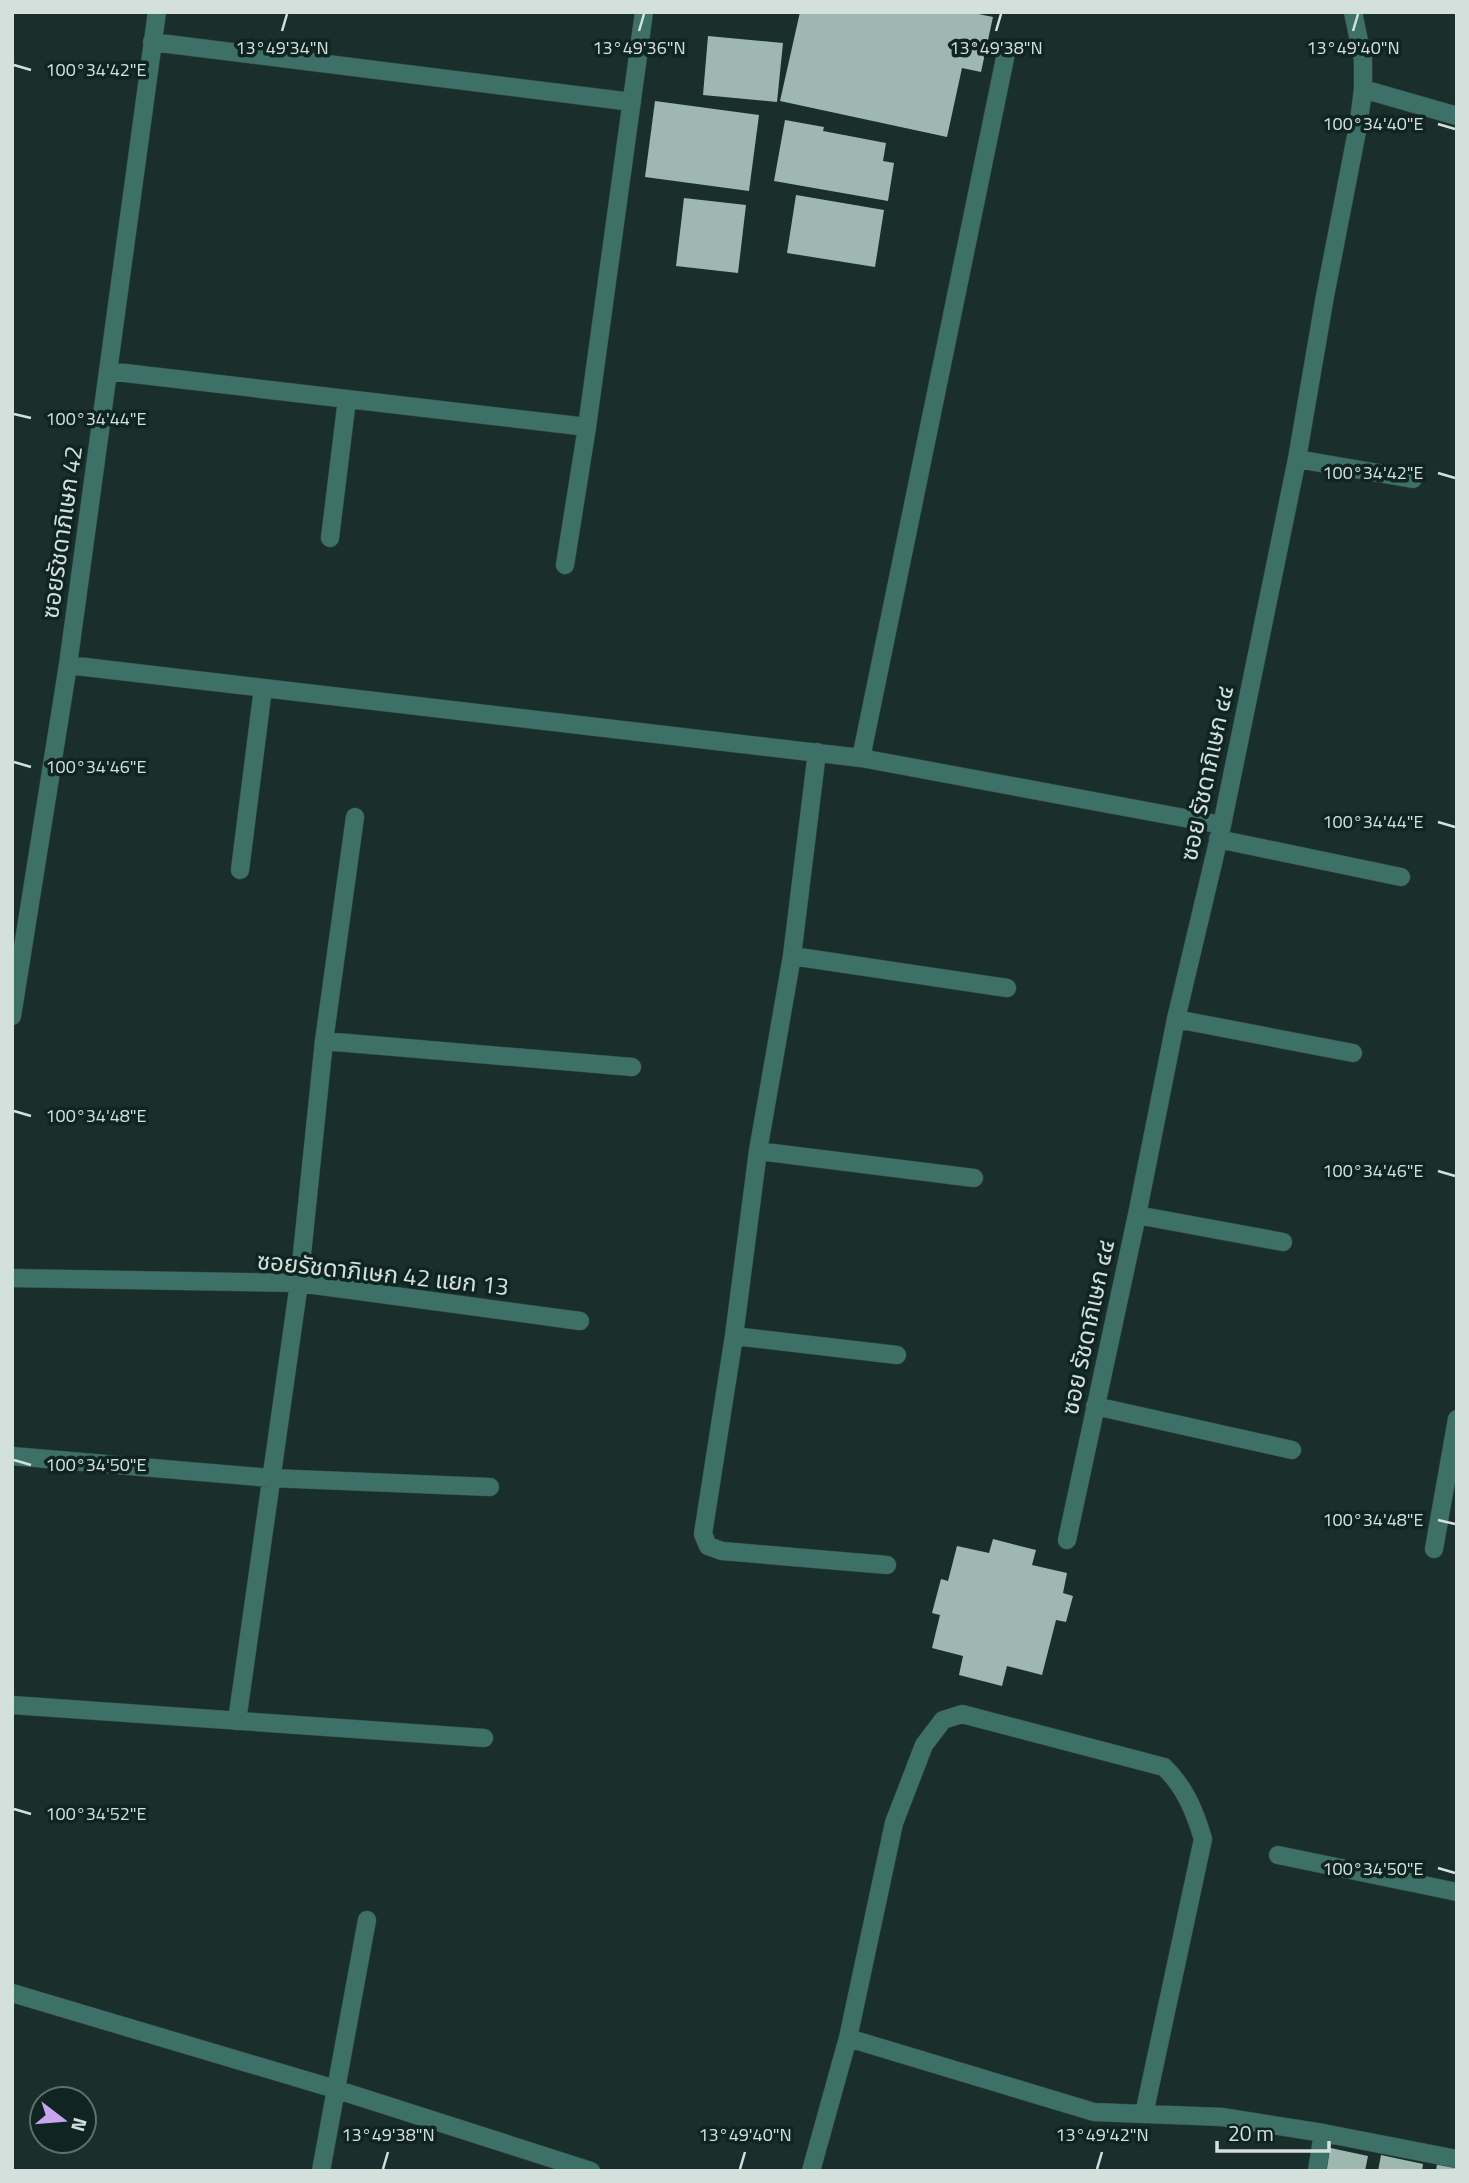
<svg xmlns="http://www.w3.org/2000/svg" width="1469" height="2183" viewBox="0 0 1469 2183" font-family="'Titillium Web','Noto Sans Thai',sans-serif">
  <style>
    .building { fill: #9eb7b1 }
    .lines { fill: none; stroke-linecap: round; stroke-linejoin: round }
    .minor-casing { stroke: #384b47; stroke-width: 19 }
    .minor { stroke: #3d7066; stroke-width: 18 }
    .ticks { fill: none; stroke: #d3e0dc; stroke-width: 2.5 }
    .labels { text-anchor: middle; dominant-baseline: central; stroke-width: 7; stroke-linejoin: round; paint-order: stroke }
    .street-label { font-size: 24px; fill: #d3e0dc; stroke: #102521 }
    .ticks-label { font-size: 18px; text-anchor: middle; fill: #d3e0dc; stroke: #102521; stroke-width: 7; stroke-linejoin: round; paint-order: stroke }
  </style>
  <rect width="100%" height="100%" fill="#1a2f2b"/>
  <path class="building" d="M800 12H969L993 17 981 72 962 68 947 137 780 101Z
    M708 36 783 43 777 102 703 95Z
    M655 101 759 115 749 191 645 177Z
    M785 120 824 127 823 131 886 143 883 161 894 163 888 201 774 181Z
    M796 195 884 210 875 267 787 253Z
    M684 198 746 205 738 273 676 266Z
    M993 1539 1036 1550 1032 1565 1067 1573 1063 1593 1073 1596 1066 1622 1056 1620 1042 1675 1007 1666 1002 1686 959 1675 963 1656 932 1648 940 1615 932 1613 941 1579 948 1581 957 1546 989 1553Z
    M1326 2147 1368 2156 1365 2171H1322Z
    M1381 2155 1423 2164 1422 2171H1378Z
    M1437 2164 1457 2168V2171H1436Z"/>
  <g class="lines">
    <defs>
      <path id="minor" d="M152 42 632 102
        M1363 89 1457 116
        M108 371 587 427
        M1297 459 1413 479
        M330 538 347 399
        M565 565 587 427 644 12
        M68 665 861 758 1222 825
        M817 752 792 956 758 1151 734 1336 703 1534 708 1546 722 1551 887 1565
        M861 758 1005 58
        M1218 839 1401 877
        M240 870 263 688
        M792 956 1007 988
        M12 1016 68 665 157 12
        M1176 1019 1353 1053
        M324 1041 632 1067
        M758 1151 974 1178
        M1137 1215 1283 1242
        M12 1278 299 1283 580 1321
        M734 1336 897 1355
        M1095 1406 1292 1450
        M12 1456 270 1478 490 1487
        M1067 1540 1137 1215 1176 1019 1222 825 1297 459 1325 296 1359 121 1363 89V60L1353 12
        M1434 1549 1457 1419
        M12 1705 484 1738
        M237 1721 299 1283 324 1041 355 817
        M1278 1855 1457 1892
        M12 1993 335 2089 591 2171
        M848 2038 1094 2112 1222 2117 1323 2133 1457 2159
        M321 2171 367 1920
        M811 2171 848 2038 894 1823 924 1745 943 1720 962 1714 1164 1767C1185 1787 1195 1812 1203 1839L1144 2114
        M1317 2171 1323 2133"/>
    </defs>
    <use href="#minor" class="minor-casing"/>
    <use href="#minor" class="minor"/>
  </g>
  <path class="ticks" d="M282 31 287 14M639 31 644 14M996 31 1001 14M1353 31 1358 14M14 65 31 70M1438 124 1455 129M14 414 31 418M1438 473 1455 478M14 762 31 767M1438 822 1455 827M14 1111 31 1116M1438 1171 1455 1176M14 1460 31 1465M1438 1520 1455 1524M14 1809 31 1814M1438 1868 1455 1873M383 2169 388 2152M740 2169 745 2152M1097 2169 1102 2152"/>
  <g class="labels">
    <g class="street-label">
      <text transform="translate(61 532) rotate(-82)">ซอยรัชดาภิเษก 42</text>
      <text transform="translate(1206 773) rotate(-78)">ซอย รัชดาภิเษก ๔๔</text>
      <text transform="translate(383 1273) rotate(6)">ซอยรัชดาภิเษก 42 แยก 13</text>
      <text transform="translate(1087 1327) rotate(-78)">ซอย รัชดาภิเษก ๔๔</text>
    </g>
  </g>
  <g class="ticks-label">
    <text x="282" y="54">13°49'34"N</text>
    <text x="639" y="54">13°49'36"N</text>
    <text x="996" y="54">13°49'38"N</text>
    <text x="1353" y="54">13°49'40"N</text>
    <text x="96" y="76">100°34'42"E</text>
    <text x="1373" y="130">100°34'40"E</text>
    <text x="96" y="425">100°34'44"E</text>
    <text x="1373" y="479">100°34'42"E</text>
    <text x="96" y="773">100°34'46"E</text>
    <text x="1373" y="828">100°34'44"E</text>
    <text x="96" y="1122">100°34'48"E</text>
    <text x="1373" y="1177">100°34'46"E</text>
    <text x="96" y="1471">100°34'50"E</text>
    <text x="1373" y="1526">100°34'48"E</text>
    <text x="96" y="1820">100°34'52"E</text>
    <text x="1373" y="1875">100°34'50"E</text>
    <text x="388" y="2141">13°49'38"N</text>
    <text x="745" y="2141">13°49'40"N</text>
    <text x="1102" y="2141">13°49'42"N</text>
  </g>
  <rect width="1469" height="2183" fill="none" stroke="#d3e0dc" stroke-width="28"/>
  <g transform="translate(63 2120) rotate(106)"><circle r="33" fill="#102521" stroke="#5e706c" stroke-width="2"/>
  <path d="M0-5L12 26L0 18L-12 26Z" fill="#c8a5ee"/>
  <text y="-10" font-size="19" font-weight="bold" text-anchor="middle" fill="#d3e0dc">N</text>
  </g>
  <path d="M1217 2141v10h112v-10" fill="none" stroke="#d3e0dc" stroke-width="3.5"/>
  <text x="1228" y="2141" font-size="21" fill="#d3e0dc" stroke="#102521" stroke-width="5" paint-order="stroke">20 m</text>
</svg>
